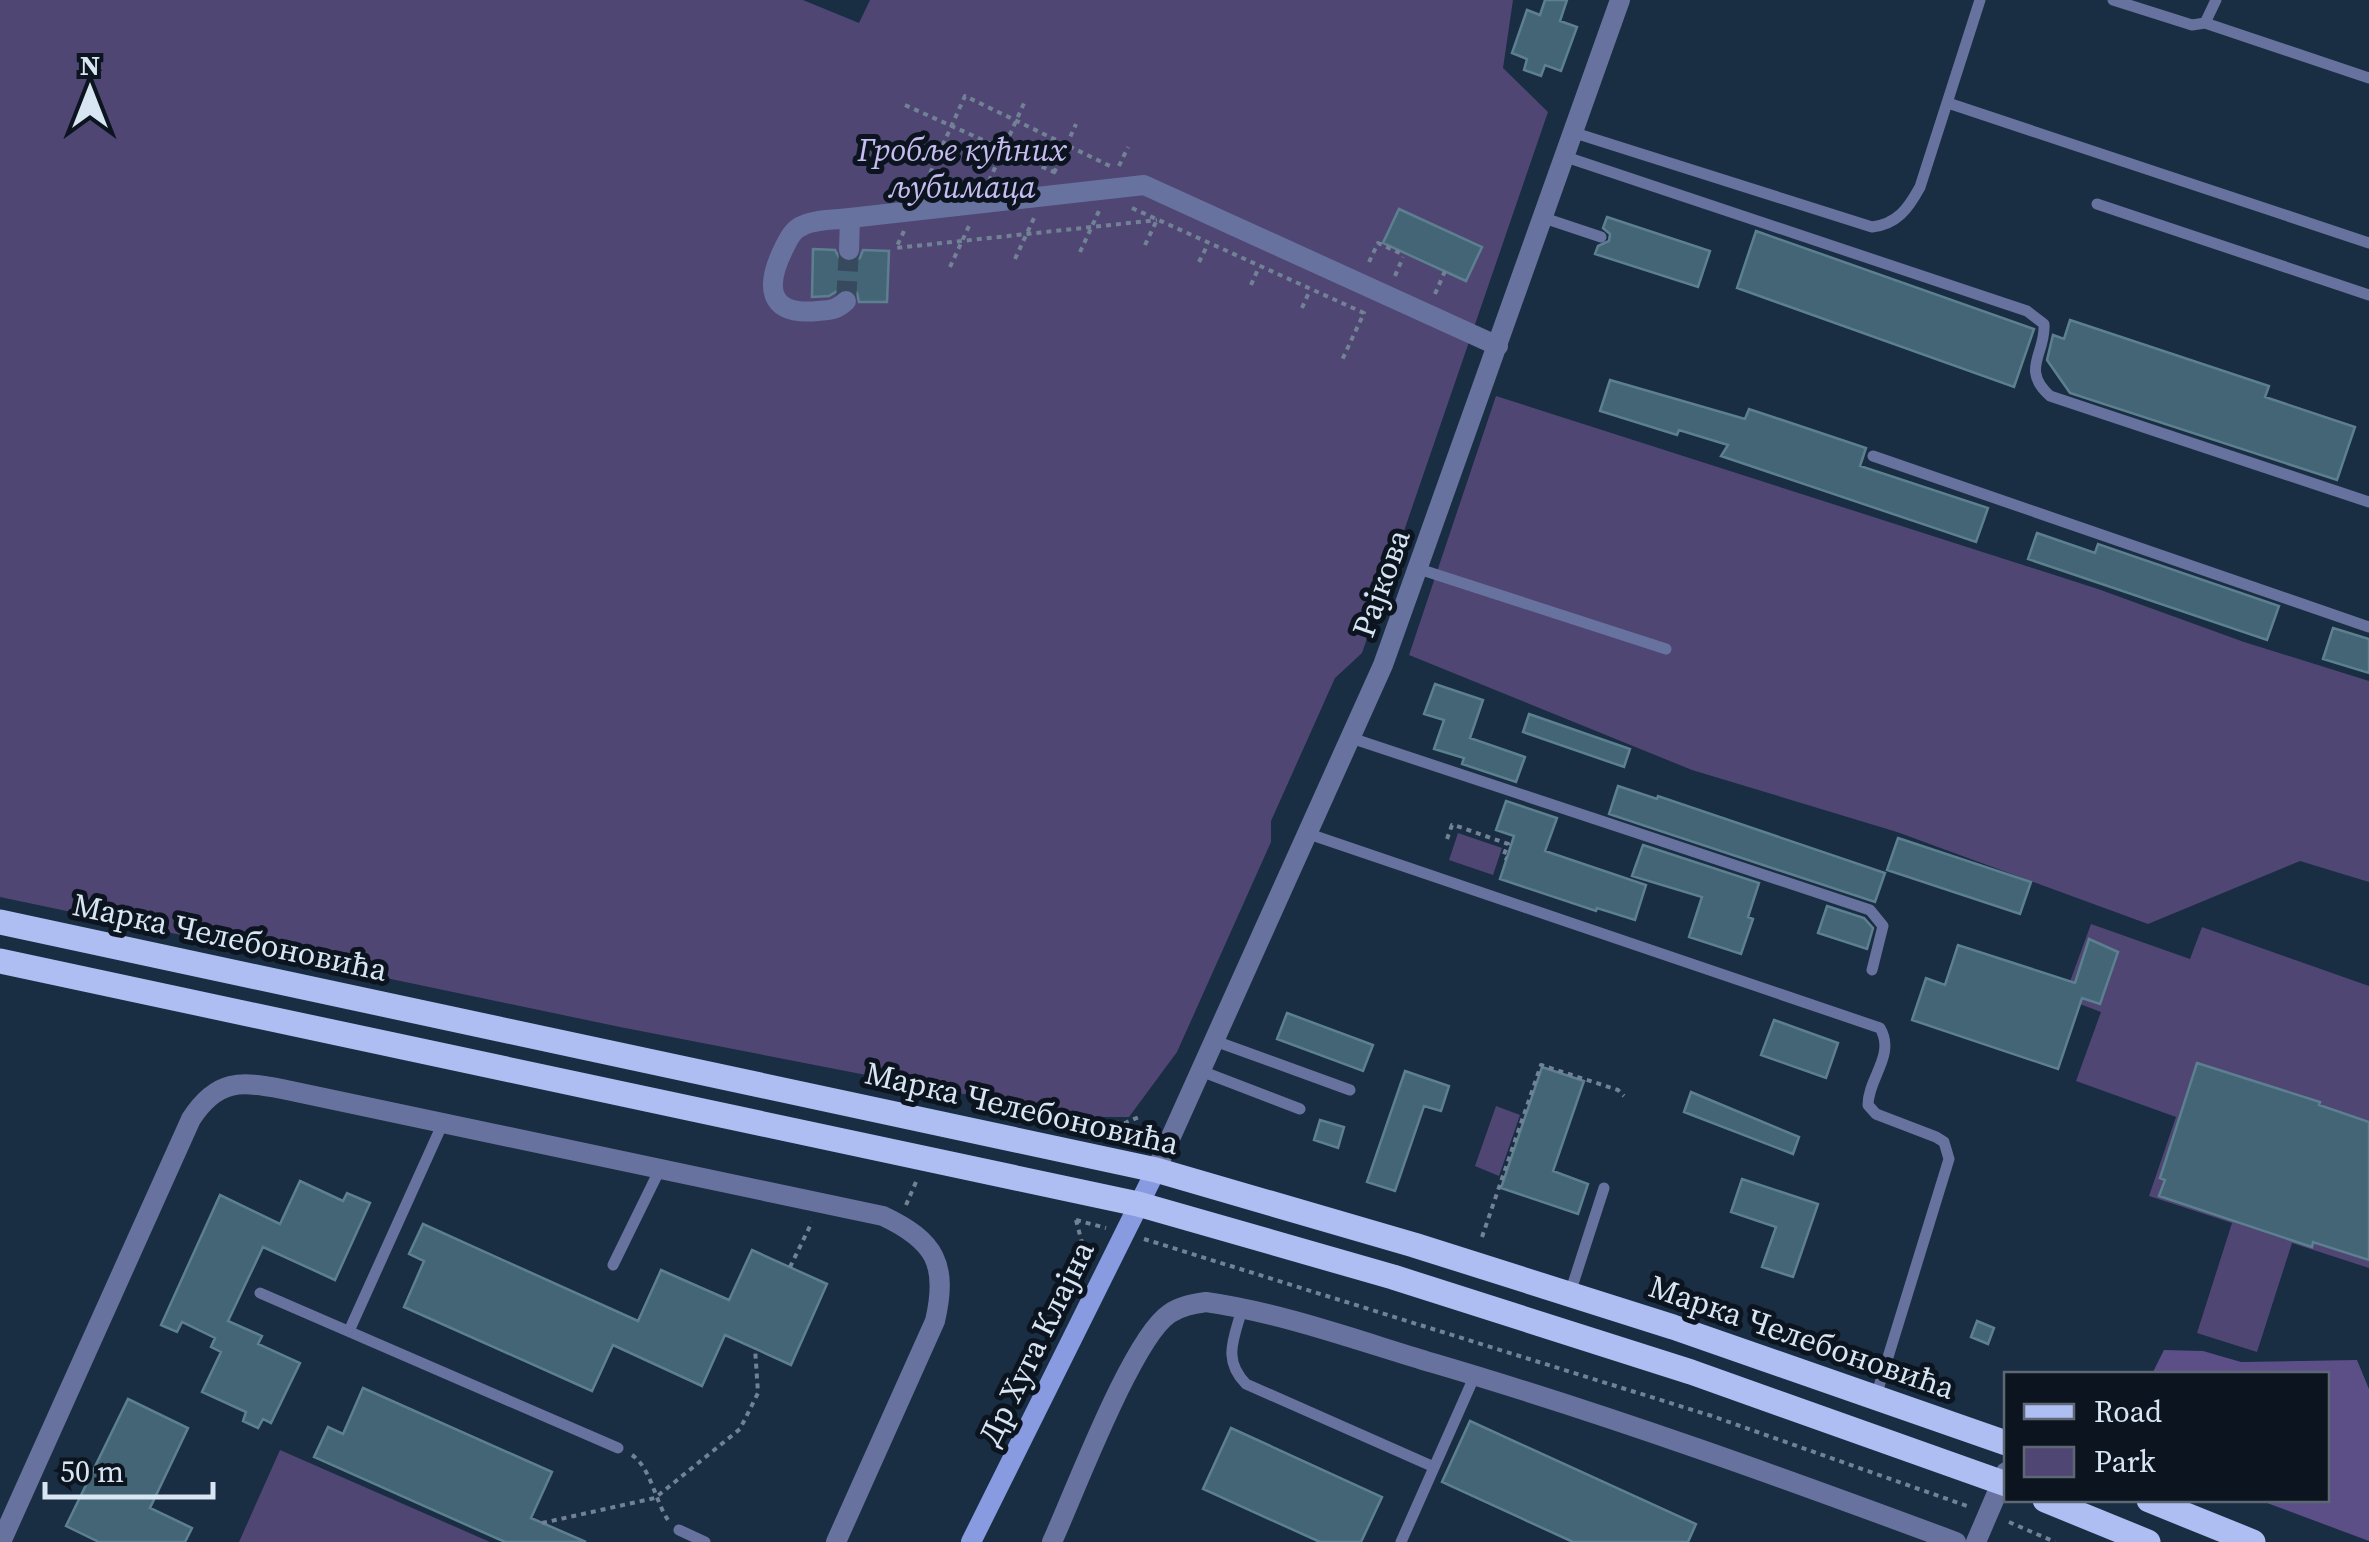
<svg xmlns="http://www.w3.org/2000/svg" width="2369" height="1542" viewBox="0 0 2369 1542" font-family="'Source Serif 4',serif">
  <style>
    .green { fill: #504674 }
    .forest { fill: #5c4f88 }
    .building { fill: #436575; stroke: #5d8091; stroke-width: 2.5 }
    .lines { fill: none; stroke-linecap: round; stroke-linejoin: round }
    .minor-tunnel { stroke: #36495d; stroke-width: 20; stroke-dasharray: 20 10; stroke-linecap: butt }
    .path { stroke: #718294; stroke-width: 4; stroke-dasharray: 5 5; stroke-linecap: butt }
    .service { stroke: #67739e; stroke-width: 11 }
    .minor { stroke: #67739e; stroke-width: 20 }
    .secondary { stroke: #899be0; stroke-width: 20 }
    .primary { stroke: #aebdf2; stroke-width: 25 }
    .labels { text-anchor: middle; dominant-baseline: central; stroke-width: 10; stroke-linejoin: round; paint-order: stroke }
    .park-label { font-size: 32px; font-style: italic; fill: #c7bdf1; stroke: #0c151f }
    .street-label { font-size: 32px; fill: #d8e5f3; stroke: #0c151f }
  </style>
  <rect width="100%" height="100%" fill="#192d43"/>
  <path class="green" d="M0 0H803L859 23 870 0H1513L1503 68 1548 112 1362 653 1335 678 1271 821V842L1177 1052 1129 1117H1082L620 1027 0 897Z
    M1496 396 2098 589 2244 642 2369 681V882L2300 861 2148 924 1897 832 1692 770 1409 655Z
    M1458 833 1502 848 1493 875 1449 860Z
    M2091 924 2190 959 2202 927 2369 986V1268L2292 1243 2257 1352 2197 1333 2232 1223 2149 1196 2176 1117 2076 1081 2101 1012 2064 998Z
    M1496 1106 1520 1115 1499 1176 1475 1166Z
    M280 1450 490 1542H239Z"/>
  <path class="forest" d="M2164 1350 2203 1351 2241 1362 2357 1360 2369 1389V1541L2259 1500H2326V1374H2152Z"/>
  <path class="building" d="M1545 0H1567L1560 21 1577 27 1561 71 1545 65 1541 76 1524 70 1527 59 1512 53 1527 10 1540 15Z
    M1399 209 1482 247 1466 281 1383 243Z
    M1607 217 1710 251 1698 287 1595 254 1598 246 1609 241 1610 234 1603 228Z
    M1756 231 2034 329 2014 387 1737 288Z
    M813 249 835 250 841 261 850 264 860 258 863 250 889 251 887 302H859L857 293 849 288H842L829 296 812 297Z
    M2070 320 2269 386 2265 397 2355 427 2337 480 2070 393 2047 360 2053 335 2064 339Z
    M1610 380 1745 419 1749 409 1866 448 1860 466 1988 508 1976 542 1721 456 1728 445 1679 430 1677 435 1600 411Z
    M2037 533 2095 553 2098 544 2279 606 2267 640 2028 559Z
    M2333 628 2369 639V673L2323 659Z
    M1435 684 1483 700 1470 738 1525 757 1516 782 1462 764 1464 758 1434 749 1444 720 1424 714Z
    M1529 714 1630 749 1624 767 1523 732Z
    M1618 786 1657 799 1658 796 1885 873 1875 902 1609 814Z
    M1506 801 1557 818 1545 851 1646 885 1635 920 1597 908 1596 911 1500 879 1514 836 1496 830Z
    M1898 838 2031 882 2020 914 1887 870Z
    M1643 845 1759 883 1748 917 1753 919 1741 954 1689 937 1702 897 1632 876Z
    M1827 906 1864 918 1873 928 1867 949 1818 933Z
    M2089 939 2118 952 2100 1004 2082 998 2058 1069 1912 1020 1926 978 1945 985 1958 945 2075 983Z
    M1287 1013 1373 1045 1363 1071 1277 1039Z
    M1774 1020 1838 1043 1826 1078 1761 1055Z
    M2197 1063 2320 1102 2319 1105 2369 1122V1260L2313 1242 2312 1247 2159 1196 2165 1180 2160 1178Z
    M1542 1067 1584 1081 1553 1171 1588 1184 1578 1214 1501 1188Z
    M1405 1071 1449 1086 1441 1111 1424 1106 1395 1191 1367 1182Z
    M1691 1092 1799 1137 1793 1154 1684 1112Z
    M1320 1120 1344 1127 1338 1148 1314 1140Z
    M1742 1179 1818 1204 1793 1277 1762 1267 1776 1227 1731 1212Z
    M300 1181 343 1201 347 1193 370 1203 335 1280 263 1247 228 1321 262 1336 258 1344 300 1363 271 1423 263 1419 258 1428 243 1421 246 1412 202 1392 221 1352 211 1347 215 1338 182 1322 177 1332 161 1325 220 1195 280 1224Z
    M423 1224 638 1321 661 1270 729 1300 752 1250 827 1284 791 1365 725 1335 702 1386 613 1345 592 1391 404 1307 424 1261 409 1254Z
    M1977 1321 1994 1328 1988 1344 1971 1337Z
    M363 1388 552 1472 531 1518 586 1542H505L314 1457 328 1427 343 1434Z
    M128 1399 188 1428 150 1508 192 1528 185 1542H99L66 1526Z
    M1470 1421 1696 1524 1688 1542H1573L1442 1482Z
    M1231 1428 1382 1497 1361 1542H1320L1203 1489Z"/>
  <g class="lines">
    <path class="minor-tunnel" d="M846 301 849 250"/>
    <path class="path" d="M905 105 1056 173
      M1119 166 1128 147
      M1054 173 1076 124
      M989 181 1025 101
      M922 191 965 96 1110 166
      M1132 208 1364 313 1342 360
      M904 231 896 248 1157 220
      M1145 245 1156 222
      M1080 252 1099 211
      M1015 259 1034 218
      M1199 262 1208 244
      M1369 262 1378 243 1404 255
      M950 267 969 226
      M1395 276 1403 257
      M1251 285 1259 267
      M1435 294 1445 271
      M1302 308 1310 290
      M1447 839 1452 825 1457 826 1508 844 1503 857 1507 859
      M1084 1122 1125 1123 1139 1117
      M906 1205 916 1182
      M1076 1220 1106 1228
      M1076 1220 1085 1254 1082 1269
      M1482 1237 1541 1065 1618 1090 1624 1096
      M1144 1239 1712 1416 1967 1506
      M790 1267 812 1222
      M632 1455C651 1468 655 1501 668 1520
      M2009 1522 2055 1542
      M542 1523 655 1498 740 1429 758 1393 755 1348"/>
    <path class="service" d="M2113 0 2192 25 2205 23 2369 78
      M2205 23 2216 0
      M1948 103 2369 243
      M1575 133 1872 227C1897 224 1908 209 1920 187L1980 0
      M1566 157 2027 311 2044 324C2046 354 2020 369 2050 396L2369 502
      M2097 204 2369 295
      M1544 218 1601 237
      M1873 456 2369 627
      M1419 569 1666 649
      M1351 738 1870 910 1883 926 1872 970
      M1309 834 1880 1028C1896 1055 1868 1078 1868 1105L1876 1114 1936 1137 1944 1142 1949 1159 1876 1396
      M1215 1041 1350 1090
      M1201 1071 1300 1109
      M613 1265 660 1169
      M260 1293 618 1448
      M1570 1293 1604 1188
      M1242 1309C1234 1339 1222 1359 1246 1384L1434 1467
      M349 1331 442 1125
      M679 1530 705 1542
      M1401 1542 1475 1375"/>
    <path class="minor" d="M850 218 1144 185 1498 346
      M846 301C837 310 830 310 818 311 767 316 765 286 784 248 789 238 793 229 804 225 817 219 835 220 850 218L849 250
      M1156 1170 1383 665 1620 0
      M1 1542 191 1119C217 1079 240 1081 282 1089L883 1216C936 1241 948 1265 935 1321L836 1542
      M1052 1542C1074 1494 1132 1339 1169 1314 1180 1306 1193 1304 1206 1302 1283 1313 1359 1341 1433 1363 1610 1415 1784 1478 1956 1542
      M1976 1542 2006 1472"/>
    <path class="secondary" d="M971 1542 1156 1170"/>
    <path class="primary" d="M0 922 1156 1170 1414 1245 1673 1327 2006 1443
      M0 961 1138 1204 1393 1277 1691 1372 2006 1484
      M2045 1500 2148 1542
      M2149 1500 2253 1542"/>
  </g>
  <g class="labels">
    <g class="park-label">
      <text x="962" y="150">Гробље кућних<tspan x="962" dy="37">љубимаца</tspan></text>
    </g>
    <g class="street-label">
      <text transform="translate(1381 583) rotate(-70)">Рајкова</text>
      <text transform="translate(230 937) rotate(12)">Марка Челебоновића</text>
      <text transform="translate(1022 1108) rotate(13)">Марка Челебоновића</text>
      <text transform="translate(1802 1337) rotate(19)">Марка Челебоновића</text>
      <text transform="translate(1036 1343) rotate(-64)">Др Хуга Клајна</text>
    </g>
  </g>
  <rect x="2004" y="1372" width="325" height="130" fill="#0c151f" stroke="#5e6874" stroke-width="2.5"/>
  <rect x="2024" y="1404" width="50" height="15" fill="#aebdf2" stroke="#5e6874" stroke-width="2.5"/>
  <text x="2094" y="1422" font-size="30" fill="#d8e5f3">Road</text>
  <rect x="2024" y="1447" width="50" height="30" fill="#504674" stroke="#5e6874" stroke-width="2.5"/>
  <text x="2094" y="1472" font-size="30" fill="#d8e5f3">Park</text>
  <g transform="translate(90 90)" stroke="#0c151f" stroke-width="8" paint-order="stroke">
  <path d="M0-8L18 38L0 25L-18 38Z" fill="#d8e5f3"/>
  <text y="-15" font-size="28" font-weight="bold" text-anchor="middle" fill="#d8e5f3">N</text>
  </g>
  <path d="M45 1482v15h168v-15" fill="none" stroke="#d8e5f3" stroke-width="5"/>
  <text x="60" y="1482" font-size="30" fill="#d8e5f3" stroke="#0c151f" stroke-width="8" paint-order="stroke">50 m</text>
</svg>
